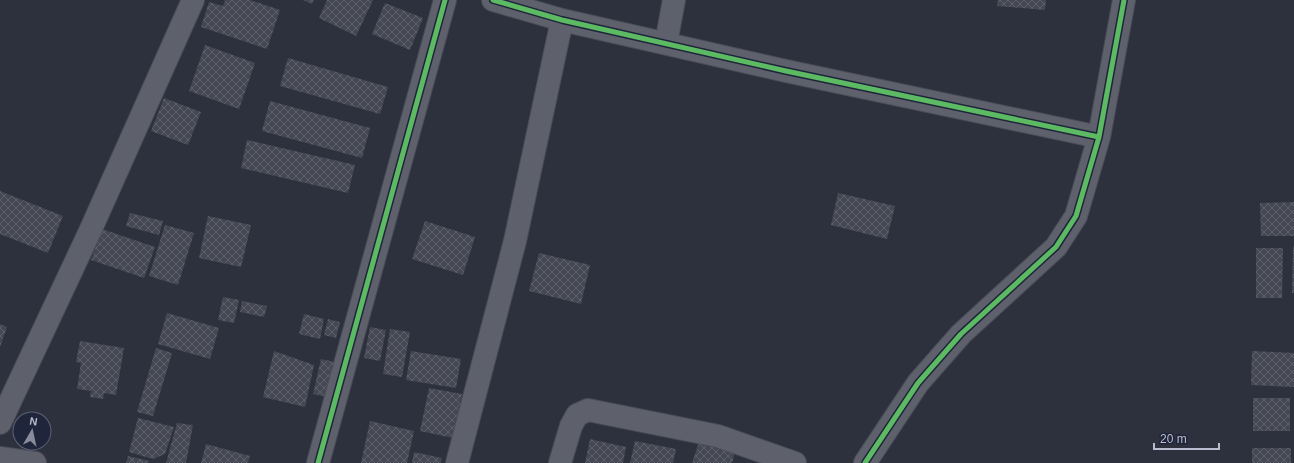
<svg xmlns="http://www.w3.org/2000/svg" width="1294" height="463" viewBox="0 0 1294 463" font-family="Helvetica,sans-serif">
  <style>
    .building { fill: url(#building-cross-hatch) }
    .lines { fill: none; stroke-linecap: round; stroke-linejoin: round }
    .minor-casing { stroke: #4a4d57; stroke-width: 24 }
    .minor { stroke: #5e606c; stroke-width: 22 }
    .cycleway-casing { stroke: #1f253a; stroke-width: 8 }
    .cycleway { stroke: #5cba63; stroke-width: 5 }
  </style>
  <defs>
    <pattern id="building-cross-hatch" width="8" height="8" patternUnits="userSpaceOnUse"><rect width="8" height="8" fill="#454853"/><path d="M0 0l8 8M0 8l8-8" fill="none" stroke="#5e606b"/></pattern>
  </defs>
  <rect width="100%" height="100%" fill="#2d313e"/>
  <path class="building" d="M225 0H250L280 10 267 49 201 27 209 2 223 6Z
    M303 0H314L312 4Z
    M327 0H373L356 36 319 18Z
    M998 0H1046L1045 10 997 6Z
    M385 3 423 18 410 50 372 34Z
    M205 45 255 63 239 109 189 91Z
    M288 58 388 87 380 114 280 86Z
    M164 98 201 112 188 145 151 131Z
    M270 101 370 128 362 158 262 131Z
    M247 140 355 165 348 193 241 168Z
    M0 191 63 216 48 253 0 234Z
    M838 193 895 206 887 239 831 225Z
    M1294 202V236H1261L1260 203Z
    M130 213 163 221 159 235 126 226Z
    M208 216 251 225 241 267 199 258Z
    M425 221 475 237 463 275 412 259Z
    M165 225 194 233 178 285 149 276Z
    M102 229 155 247 144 278 91 260Z
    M1293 246H1294V293H1292Z
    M1256 248H1283L1282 298H1256Z
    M539 253 590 265 581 304 529 291Z
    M223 297 239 300 234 323 218 320Z
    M242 301 267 306 264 317 240 312Z
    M167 313 219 328 210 359 158 344Z
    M304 314 324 319 320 339 299 334Z
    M328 319 340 322 336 338 324 335Z
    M0 324 7 327 0 347Z
    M370 327 386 330 380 361 364 358Z
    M390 329 410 332 402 377 383 374Z
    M80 341 124 348 116 395 104 393 103 399 90 397 91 391 77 389 81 363 76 362Z
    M156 348 172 353 153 416 137 412Z
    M274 351 314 365 305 407 263 397Z
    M411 351 461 359 456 388 406 380Z
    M1252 351 1294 353V387L1251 385Z
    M321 359 335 362 327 397 313 394Z
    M429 388 462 394 453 438 420 431Z
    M1253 398H1290V431H1253Z
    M138 418 174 427 165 454 153 459 129 452Z
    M370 421 414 431 407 463H361Z
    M177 423 193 425 186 463H166Z
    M590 439 626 447 623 463H585Z
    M635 441 676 449 673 463H630Z
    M699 442 735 452 732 463H692Z
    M206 444 250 456 248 463H201Z
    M1252 448H1291V463H1252Z
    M414 452 442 458 441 463H412Z
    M128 456 149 461 148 463H126Z"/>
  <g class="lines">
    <defs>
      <path id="minor" d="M493 0 562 20 786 71 1099 137
        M666 43 674 0
        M0 423 91 229 193 0
        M0 458 35 463
        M318 463 445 0
        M457 463 515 241 562 20
        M560 463 571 426 577 415 588 410 718 436 795 463
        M865 463 918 383 961 334 1056 247 1076 216 1099 137 1124 0"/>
    </defs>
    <use href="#minor" class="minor-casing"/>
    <use href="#minor" class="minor"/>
    <defs>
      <path id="cycleway" d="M493 0 562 20 786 71 1099 137
        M318 463 445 0
        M865 463 918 383 961 334 1056 247 1076 216 1099 137 1124 0"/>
    </defs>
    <use href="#cycleway" class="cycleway-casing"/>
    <use href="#cycleway" class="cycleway"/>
  </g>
  <g transform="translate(32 431) rotate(9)"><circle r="19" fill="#1f253a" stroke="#5d6175"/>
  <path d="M0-3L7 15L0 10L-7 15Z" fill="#888b9c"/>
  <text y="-6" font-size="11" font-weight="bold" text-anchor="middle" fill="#b9bcce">N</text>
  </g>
  <path d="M1154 443v6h65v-6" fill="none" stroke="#b9bcce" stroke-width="2"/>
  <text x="1160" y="443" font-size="12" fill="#b9bcce" stroke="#1f253a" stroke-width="3" paint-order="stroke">20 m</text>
</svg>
